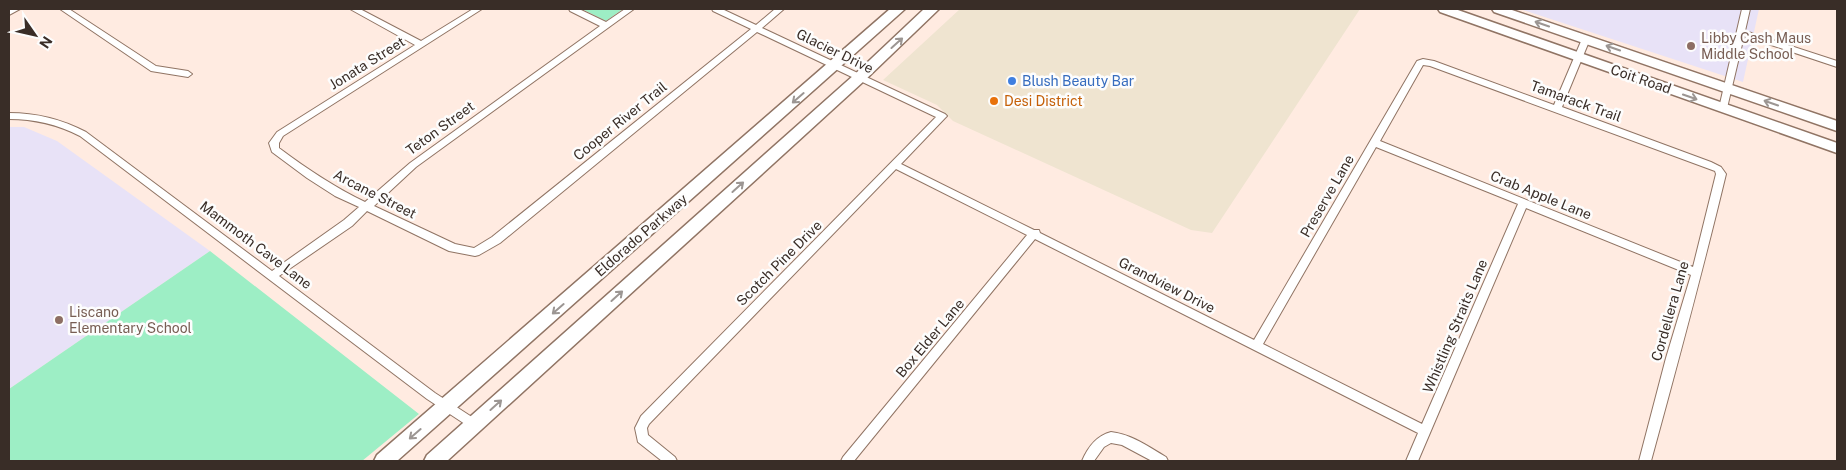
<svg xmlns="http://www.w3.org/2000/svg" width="1846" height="470" viewBox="0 0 1846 470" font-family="'Public Sans',sans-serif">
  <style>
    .commercial { fill: #efe4d0 }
    .education { fill: #e8e2f7 }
    .green { fill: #9deec5 }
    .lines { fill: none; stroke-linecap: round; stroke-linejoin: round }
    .minor-casing { stroke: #907464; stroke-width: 2 }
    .secondary-casing { stroke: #907464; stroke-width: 3 }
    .primary-casing { stroke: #907464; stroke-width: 3 }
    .minor { fill: #fff; fill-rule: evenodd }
    .secondary { fill: #fff; fill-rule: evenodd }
    .primary { fill: #fff; fill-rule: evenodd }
    .oneway { stroke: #9c9693 }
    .education-dot { fill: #8d6e63; stroke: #fdfdfd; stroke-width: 2 }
    .shop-dot { fill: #3f7fe0; stroke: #fdfdfd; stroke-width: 2 }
    .food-dot { fill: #e8710a; stroke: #fdfdfd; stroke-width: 2 }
    .labels { text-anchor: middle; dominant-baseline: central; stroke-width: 5; stroke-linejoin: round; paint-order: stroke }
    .education-label { font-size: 14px; fill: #785e54; stroke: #fdfdfd; text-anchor: start }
    .street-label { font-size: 14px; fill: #392d27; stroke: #fdfdfd }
    .shop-label { font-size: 14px; fill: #366cbe; stroke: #fdfdfd; text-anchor: start }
    .food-label { font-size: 14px; fill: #c56008; stroke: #fdfdfd; text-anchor: start }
  </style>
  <rect width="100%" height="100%" fill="#ffebe1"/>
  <path class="commercial" d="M960 9H1360L1212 233 1191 230 953 121 937 105 883 80Z"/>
  <path class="education" d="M1520 9H1759L1743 82Z
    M9 127H24L57 141 210 251 9 389Z"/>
  <path class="green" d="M582 9H623L606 21Z
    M210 251 419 414 362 461H9V389Z"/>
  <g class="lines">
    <defs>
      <path id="minor" d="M9 9H20L9 15Z
        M60 9H69L156 66 188 71 192 74 188 77 151 71Z
        M350 9H360L421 41 473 9H482L283 136 279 143V148C307 169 334 187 365 202L410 163 600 26 570 11 569 9H579L606 22 625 9H634L416 167 374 206 455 244 474 248 492 237 751 29 713 11 712 9H722L756 25 775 9H784L762 28 945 114 947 116 945 118 901 164 1034 230H1039L1040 233 1254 340 1417 61 1423 59 1434 61 1554 105 1582 39 1583 37H1589L1590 39 1562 107 1711 162 1721 167 1726 174C1703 270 1677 366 1651 461H1639L1666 358 1691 275 1526 208 1418 461H1406L1418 433 1035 239 854 461H841L843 457 1027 235 896 169 649 424 647 428 648 435 675 457 677 461H662L638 442 635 428 641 416 936 117 757 32 500 243 479 255 475 256 449 251 367 211 352 226 279 276 435 393 478 421 480 425 478 429 474 430 427 399 80 136C56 124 35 119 9 119V113C37 113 61 119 86 132L272 271 344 220 359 207 335 196 307 178 272 152 269 143 277 132 415 45ZM1423 65 1430 66 1715 171 1716 174 1693 267 1380 141ZM1376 147 1518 204 1422 424 1263 344Z
        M1742 9H1750L1745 31 1837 61V67L1744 36 1727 108 1723 111 1720 110 1719 108Z
        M1111 432C1131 434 1149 447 1166 457L1168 461H1152L1122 445 1111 443 1104 447 1094 461H1082C1088 447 1096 436 1111 432Z"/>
      <path id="secondary" d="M1438 9H1455L1837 143V153L1440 12Z
        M1492 9H1509L1837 121V131L1494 12Z"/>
      <path id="primary" d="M890 9H905L397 461H374L377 455Z
        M924 9H939L864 81 447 461H424L427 455 854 75Z"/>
    </defs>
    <use href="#minor" class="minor-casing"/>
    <use href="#secondary" class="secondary-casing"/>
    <use href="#primary" class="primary-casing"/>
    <use href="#minor" class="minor"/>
    <use href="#secondary" class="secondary"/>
    <use href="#primary" class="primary"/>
  </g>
  <defs><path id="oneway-shaft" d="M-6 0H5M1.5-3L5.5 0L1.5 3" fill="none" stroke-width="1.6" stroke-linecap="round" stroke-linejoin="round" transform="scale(1.25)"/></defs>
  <g class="oneway">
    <use href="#oneway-shaft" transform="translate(1542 24) rotate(-161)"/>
    <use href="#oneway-shaft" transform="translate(897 43) rotate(-42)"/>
    <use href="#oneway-shaft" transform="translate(1613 48) rotate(-161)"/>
    <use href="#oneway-shaft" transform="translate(1690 97) rotate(19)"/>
    <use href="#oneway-shaft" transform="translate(798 98) rotate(139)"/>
    <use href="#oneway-shaft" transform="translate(1771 103) rotate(-161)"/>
    <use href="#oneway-shaft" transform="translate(738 187) rotate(-42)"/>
    <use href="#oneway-shaft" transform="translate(617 296) rotate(-42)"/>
    <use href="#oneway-shaft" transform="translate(558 309) rotate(139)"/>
    <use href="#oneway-shaft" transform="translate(496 405) rotate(-42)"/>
    <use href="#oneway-shaft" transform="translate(415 434) rotate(139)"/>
  </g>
  <g class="education-dot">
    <circle cx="1691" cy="46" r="5"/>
    <circle cx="59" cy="320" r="5"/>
  </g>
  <circle class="shop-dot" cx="1012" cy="81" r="5"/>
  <circle class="food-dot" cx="994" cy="101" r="5"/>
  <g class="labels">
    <g class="education-label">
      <text x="1701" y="38">Libby Cash Maus<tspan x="1701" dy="16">Middle School</tspan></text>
      <text x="69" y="312">Liscano<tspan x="69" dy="16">Elementary School</tspan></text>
    </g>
    <g class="street-label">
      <text transform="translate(835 51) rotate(26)">Glacier Drive</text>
      <text transform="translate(367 63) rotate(-32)">Jonata Street</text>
      <text transform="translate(1641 79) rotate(19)">Coit Road</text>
      <text transform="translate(1576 101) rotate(20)">Tamarack Trail</text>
      <text transform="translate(620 121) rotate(-39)">Cooper River Trail</text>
      <text transform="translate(440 128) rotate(-36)">Teton Street</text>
      <text transform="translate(375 194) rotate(27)">Arcane Street</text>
      <text transform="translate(1541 195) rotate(22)">Crab Apple Lane</text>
      <text transform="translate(1327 196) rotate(-60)">Preserve Lane</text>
      <text transform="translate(641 235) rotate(-41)">Eldorado Parkway</text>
      <text transform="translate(256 245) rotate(37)">Mammoth Cave Lane</text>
      <text transform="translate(779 263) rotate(-45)">Scotch Pine Drive</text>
      <text transform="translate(1167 285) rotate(27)">Grandview Drive</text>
      <text transform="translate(1670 311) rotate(-74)">Cordellera Lane</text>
      <text transform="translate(1455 326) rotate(-67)">Whistling Straits Lane</text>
      <text transform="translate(930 338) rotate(-50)">Box Elder Lane</text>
    </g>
    <g class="shop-label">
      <text x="1022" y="81">Blush Beauty Bar</text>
    </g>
    <g class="food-label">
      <text x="1004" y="101">Desi District</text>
    </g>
  </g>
  <rect width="1846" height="470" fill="none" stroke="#392d27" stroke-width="20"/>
  <g transform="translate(35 35) rotate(124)" stroke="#fdfdfd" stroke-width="4" paint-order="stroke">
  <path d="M0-4L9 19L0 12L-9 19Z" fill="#392d27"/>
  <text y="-8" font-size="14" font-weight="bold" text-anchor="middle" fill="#392d27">N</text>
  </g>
</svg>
